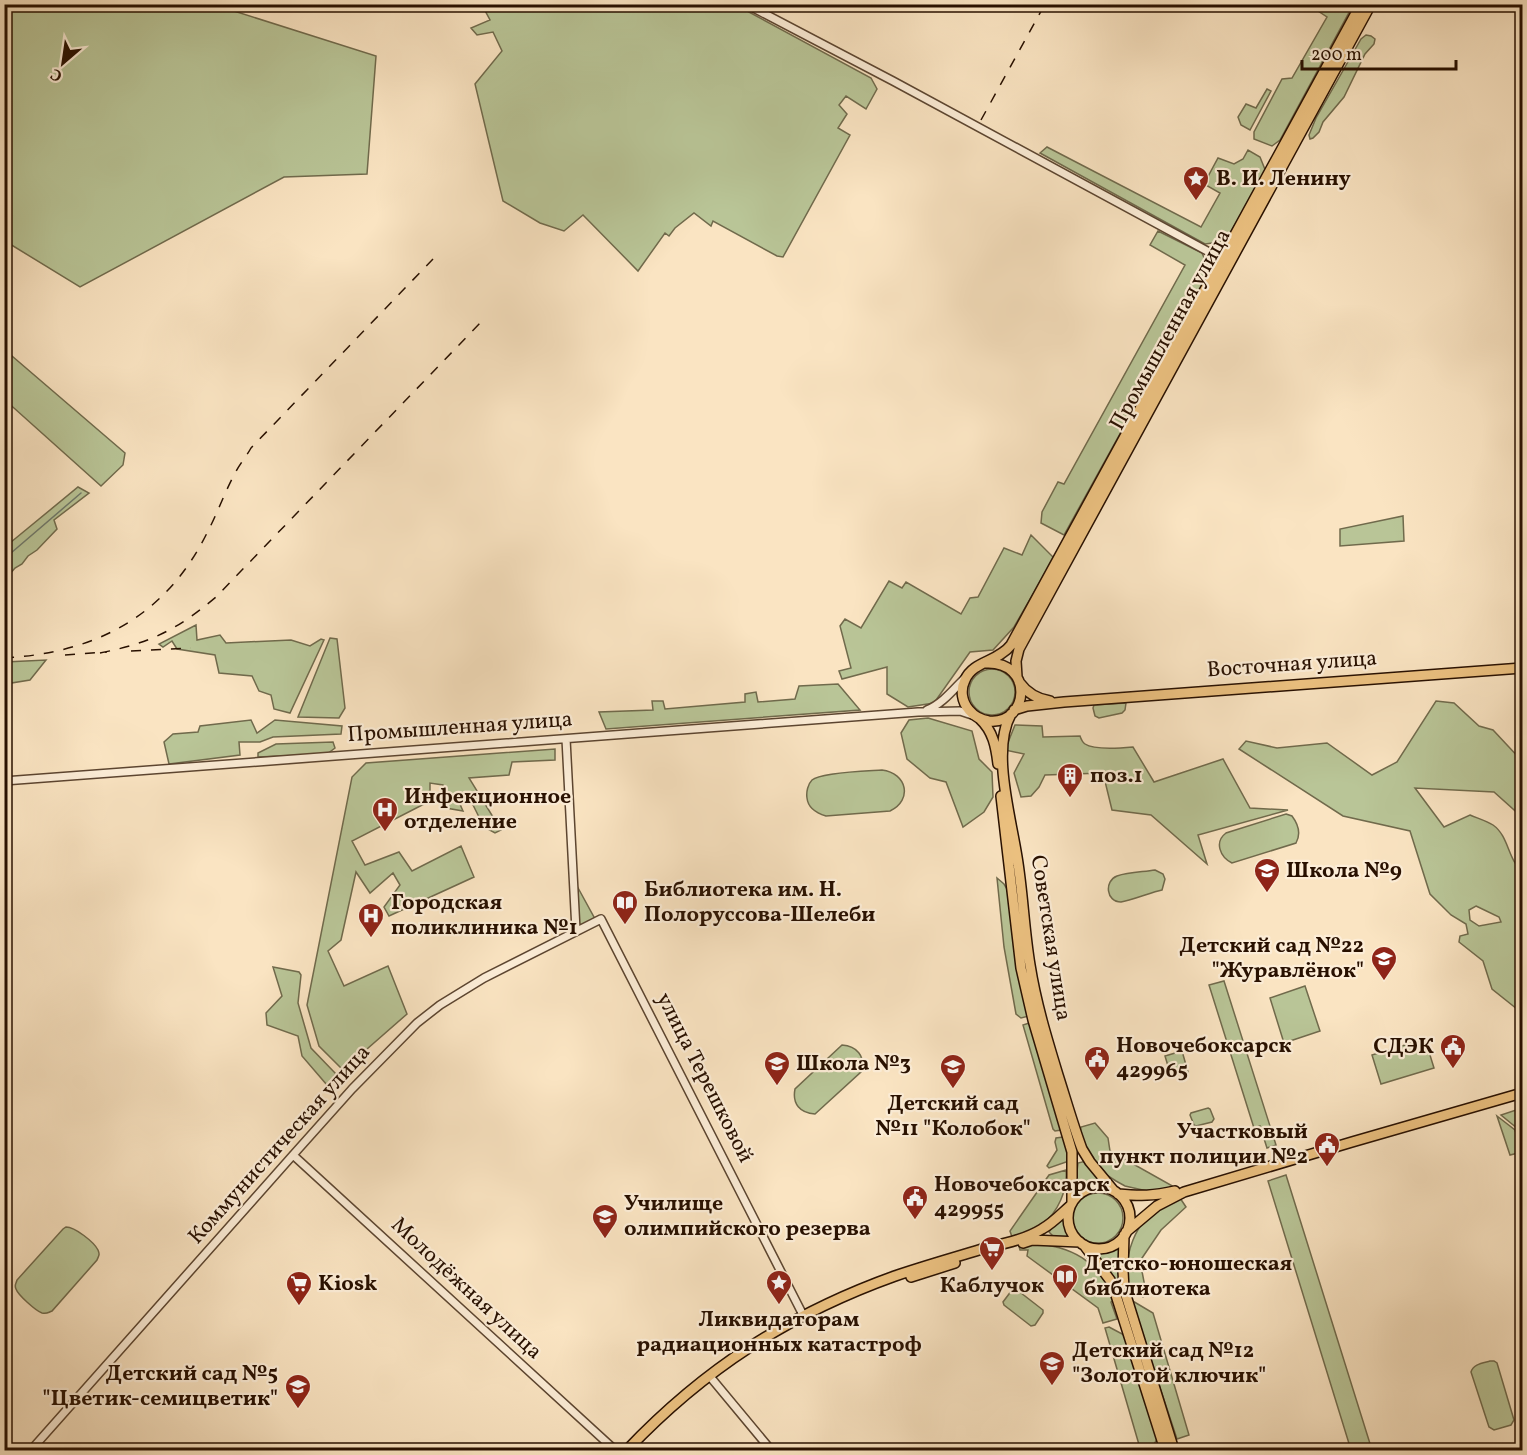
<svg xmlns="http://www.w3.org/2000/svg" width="1527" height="1455" viewBox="0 0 1527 1455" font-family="Vollkorn,serif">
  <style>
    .green { fill: #b9c597; stroke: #706a4c; stroke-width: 1.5; fill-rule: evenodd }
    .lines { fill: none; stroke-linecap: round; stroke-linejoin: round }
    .stream { stroke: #6f796b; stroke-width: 1.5 }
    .minor-casing { stroke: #5c4530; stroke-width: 10 }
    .major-casing { stroke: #281000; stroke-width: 12 }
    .minor { stroke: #fcedd7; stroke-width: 7 }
    .major { stroke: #edc281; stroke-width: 9 }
    .rail { stroke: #281000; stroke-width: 1.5; stroke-dasharray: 10 10; stroke-linecap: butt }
    .labels { text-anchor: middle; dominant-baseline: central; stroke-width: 4.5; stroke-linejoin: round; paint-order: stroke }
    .poi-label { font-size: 22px; font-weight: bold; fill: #281000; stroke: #fcedd7; text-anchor: start }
    .street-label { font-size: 22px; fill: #281000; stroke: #fcedd7 }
  </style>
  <rect width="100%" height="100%" fill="#fae4c2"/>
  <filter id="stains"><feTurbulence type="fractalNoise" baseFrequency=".00333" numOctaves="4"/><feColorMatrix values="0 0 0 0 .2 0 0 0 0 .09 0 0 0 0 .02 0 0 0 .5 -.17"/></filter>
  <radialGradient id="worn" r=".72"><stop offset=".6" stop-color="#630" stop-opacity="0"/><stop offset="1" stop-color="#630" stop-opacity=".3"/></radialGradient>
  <path class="green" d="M4 5H215L376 56 367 174 284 177 80 287 5 241Z
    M482 5H736L871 78 877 89 866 109 846 96 839 105 847 114 838 128 850 135 783 257 777 256 713 221 711 226 694 213 675 228 669 236 665 233 638 271 583 215 564 231 540 223 503 201 475 84 502 51 493 32 477 35 471 28 490 20Z
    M1315 5H1353L1280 140 1272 146 1254 139V132L1282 79 1292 78 1327 17 1318 11Z
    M1366 35 1371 36 1375 39 1374 44 1365 54 1344 97 1323 122 1319 132 1313 138 1310 139 1309 135 1316 118 1361 39Z
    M1267 89 1271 91 1250 130 1241 125 1238 117 1246 104 1256 108Z
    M1047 147 1201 227 1220 193 1204 184 1218 158 1234 164 1243 159 1248 150 1260 157 1266 172 1229 235 1220 242 1205 244 1040 153Z
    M1158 231 1202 253 1210 271 1064 535 1041 523 1042 512 1058 482 1064 484 1185 265 1150 245Z
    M5 350 125 453 123 465 101 486 5 400Z
    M78 487 89 493 54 520 57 529 37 550 28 556 22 564 15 568 9 575 5 586V547Z
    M1403 516 1404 541 1340 546V529Z
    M1031 535 1054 558 1014 627 993 650 970 652 934 703 908 707 887 694V667L842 679 839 671 851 668 840 626 845 619 861 628 889 581 902 588 906 582 961 614 970 598 978 597 1004 548 1022 555Z
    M196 625 197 640 220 635 226 643 291 640 310 646 321 639 324 640 290 713 274 709 271 695 259 691 252 676 219 673 215 655 177 649 172 641 163 647 159 644Z
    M330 638 337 639 345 708 339 718 298 717Z
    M46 660 30 680 5 684V662Z
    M969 692a23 23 0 1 1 46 0a23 23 0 1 1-46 0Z
    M838 684 860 710 606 729 599 712 653 710 652 701H663L665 709 745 702V694L756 692 758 702 795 699 799 686Z
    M1436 701 1454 703 1479 726 1493 730 1522 761V817L1494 792 1415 788 1444 827 1470 815C1477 818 1487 821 1493 825 1509 836 1508 861 1522 870V1013L1492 989 1483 961 1459 942 1460 936 1468 934 1466 924 1451 915 1430 894 1410 831 1343 816 1239 749 1246 741 1277 748 1327 743 1372 775 1397 762ZM1476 906 1499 917 1501 922 1479 926 1470 920 1469 910Z
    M1126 703 1125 710 1122 713 1099 718 1095 716 1093 708 1094 705Z
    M928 718 972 731 979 759 992 772 993 797 984 812 963 827 946 782 930 778 907 759 901 733 909 720Z
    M251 720 257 733 275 720 342 726 341 734 273 737 260 742H239L240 755 169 764 164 742 173 734 198 732 200 726Z
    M1015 725 1042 726 1043 737 1080 736C1081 739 1082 742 1085 744 1094 750 1122 748 1133 747L1154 782 1223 759 1250 808 1288 810 1198 835 1207 864 1151 815 1112 810 1103 773 1045 775 1039 787 1031 796 1021 797 1014 773 1024 754 1005 750Z
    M333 742 335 748 327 754 258 757V753L276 744Z
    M555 749V760L512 762 509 775 469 778 501 830 495 833 484 827 469 797 459 802 463 811 446 808 443 785 430 783V801L352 841 365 865 399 852 412 871 461 846 474 877 389 916 384 907 400 885 393 873 370 893 356 872 341 940 328 951 344 986 388 966 407 1014 343 1070 319 1046 307 1005 352 777 366 763Z
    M882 770C907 773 913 800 890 811L826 816C816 813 808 808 807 798 806 792 808 784 812 780 822 772 868 771 882 770Z
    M1286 814 1292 816C1298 824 1301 834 1296 843L1232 863C1220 857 1214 842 1226 833Z
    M1155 870 1163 874 1165 879 1162 890C1152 892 1130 901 1121 902 1106 902 1104 881 1117 876 1129 872 1143 872 1155 870Z
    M997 878 1004 884 1010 894 1029 1016 1021 1018 1016 1014 1004 947Z
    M577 886 595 919 579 926Z
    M273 967 299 972 301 975 298 1003 311 1048 336 1074 327 1085 302 1056 298 1036 267 1025 266 1013 282 996Z
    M1224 981 1276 1145 1267 1148 1260 1126 1254 1128 1209 985Z
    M1305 986 1320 1031 1284 1043 1270 998Z
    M1029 1023 1033 1027 1062 1126 1061 1130 1055 1131 1053 1129 1023 1025Z
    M1425 1039 1434 1068 1381 1084 1372 1055Z
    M842 1045C857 1046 865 1056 862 1071L815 1114C800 1113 792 1104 795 1089Z
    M1182 1051 1188 1072 1171 1076 1165 1056Z
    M1208 1108 1210 1109 1214 1119 1212 1122 1196 1126 1194 1125 1190 1115 1191 1113Z
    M1522 1108V1128L1518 1129 1501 1115Z
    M1497 1116 1515 1130 1522 1152 1510 1155Z
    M1095 1123 1108 1138 1110 1151 1176 1188 1147 1191 1125 1186 1116 1181 1105 1174 1092 1161 1079 1137 1081 1127Z
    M1063 1137 1066 1139 1069 1161 1049 1168 1047 1166 1057 1150 1055 1142 1056 1138Z
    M1086 1161 1103 1181 1100 1185C1091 1184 1086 1186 1079 1190L1075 1188 1078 1163Z
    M1066 1170C1068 1189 1058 1213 1042 1224 1034 1231 1022 1233 1012 1237L1010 1231 1049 1175Z
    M1286 1175 1372 1450H1351L1268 1181Z
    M1073 1218a25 25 0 1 1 50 0a25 25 0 1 1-50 0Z
    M1180 1198 1186 1207 1161 1230 1140 1261 1146 1292 1143 1297 1129 1287C1122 1256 1135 1221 1163 1204 1168 1201 1175 1200 1180 1198Z
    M1061 1220 1065 1221 1069 1234 1066 1239 1053 1236 1049 1232 1051 1229Z
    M66 1227C75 1227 94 1242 98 1250 100 1255 99 1255 97 1260L52 1311C47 1313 47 1314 42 1313 36 1311 18 1295 16 1289 14 1285 16 1284 17 1280L63 1229Z
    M1030 1243C1072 1246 1098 1260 1115 1300L1111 1302 1117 1319 1103 1323 1098 1308 1027 1256 1028 1250H1020L1019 1246Z
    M1119 1246 1121 1247 1120 1258 1158 1411 1096 1255Z
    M1016 1289 1043 1310V1313L1035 1325 1031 1326 1004 1305 1003 1302 1012 1290Z
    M1131 1300 1153 1313 1189 1435 1177 1439Z
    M1109 1327 1126 1336 1158 1438 1154 1444 1140 1448 1105 1328Z
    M1490 1361H1494L1497 1363 1514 1420 1511 1425 1494 1430 1489 1427 1471 1372C1473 1364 1483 1363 1490 1361Z"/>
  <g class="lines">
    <path class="stream" d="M4 559 81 493"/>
    <defs>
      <path id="minor" d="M746 4 893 81 1222 259
        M927 710C942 704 953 690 964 679
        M566 739 576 930
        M4 781 918 712 960 711 972 715
        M293 1155 615 1450
        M712 1379 771 1450
        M31 1450 293 1155 352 1089 417 1023 440 1005 484 978 601 919 803 1315"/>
      <path id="major" d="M986 663C1035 661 1029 725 989 721 981 720 974 716 969 710 962 702 960 690 965 680 973 661 998 662 1011 645L1361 4
        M1017 677 1016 661 1019 649 1371 4
        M1019 682C1027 693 1037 699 1050 701
        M1014 710 1027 706 1064 702 1522 668
        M1011 714C991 750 1011 817 1017 857 1023 893 1024 929 1030 965 1036 1003 1047 1039 1058 1075 1066 1100 1073 1125 1082 1149L1090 1162 1114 1191
        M980 719C993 731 996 747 998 764
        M1001 796 1021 968 1033 1020 1072 1152V1202
        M1068 1218a31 31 0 1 1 62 0a31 31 0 1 1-62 0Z
        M1118 1194C1141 1196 1153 1196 1175 1191
        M1126 1232 1157 1206 1184 1192 1352 1142 1522 1093
        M1124 1235 1123 1271 1124 1289 1174 1450
        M1023 1243 1032 1240 1080 1242
        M1084 1245 1110 1280 1114 1289 1165 1450
        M911 1277 955 1263
        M627 1450C704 1369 789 1314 895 1276 924 1266 953 1258 982 1249 1002 1244 1024 1240 1042 1229 1053 1223 1061 1214 1070 1206"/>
    </defs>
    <use href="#minor" class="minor-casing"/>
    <use href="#major" class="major-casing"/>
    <use href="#minor" class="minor"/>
    <use href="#major" class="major"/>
    <path class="rail" d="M981 120 1045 4
      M131 651 191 648
      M100 653C150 643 177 630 216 597L483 320
      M65 655 107 652
      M4 658C96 653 166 616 207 533 217 514 224 494 234 475 239 465 246 457 251 448L433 259"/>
  </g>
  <defs>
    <symbol id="sight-pin" viewBox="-11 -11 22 30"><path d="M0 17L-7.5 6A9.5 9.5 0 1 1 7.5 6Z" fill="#8f2418" stroke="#fcedd7"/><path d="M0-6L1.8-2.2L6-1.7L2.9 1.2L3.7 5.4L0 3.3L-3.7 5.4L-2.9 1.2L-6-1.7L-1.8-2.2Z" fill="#fff"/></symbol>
    <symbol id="building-pin" viewBox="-11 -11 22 30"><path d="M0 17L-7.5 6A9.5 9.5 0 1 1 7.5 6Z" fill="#8f2418" stroke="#fcedd7"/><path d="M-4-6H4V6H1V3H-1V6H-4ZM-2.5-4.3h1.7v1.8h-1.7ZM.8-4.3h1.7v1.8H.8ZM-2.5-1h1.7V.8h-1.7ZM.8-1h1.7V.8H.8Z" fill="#fff"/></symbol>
    <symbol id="hospital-pin" viewBox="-11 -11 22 30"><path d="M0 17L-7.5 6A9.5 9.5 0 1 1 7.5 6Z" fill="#8f2418" stroke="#fcedd7"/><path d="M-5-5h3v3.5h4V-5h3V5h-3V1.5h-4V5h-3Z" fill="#fff"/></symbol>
    <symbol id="school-pin" viewBox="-11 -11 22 30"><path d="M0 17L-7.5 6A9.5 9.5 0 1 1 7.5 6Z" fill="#8f2418" stroke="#fcedd7"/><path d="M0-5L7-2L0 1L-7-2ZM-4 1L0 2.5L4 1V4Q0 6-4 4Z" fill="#fff"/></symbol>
    <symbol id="library-pin" viewBox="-11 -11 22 30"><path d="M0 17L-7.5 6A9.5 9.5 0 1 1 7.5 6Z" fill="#8f2418" stroke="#fcedd7"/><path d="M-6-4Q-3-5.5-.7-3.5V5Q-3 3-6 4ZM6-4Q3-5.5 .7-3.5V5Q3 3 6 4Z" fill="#fff"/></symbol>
    <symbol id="civic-pin" viewBox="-11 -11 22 30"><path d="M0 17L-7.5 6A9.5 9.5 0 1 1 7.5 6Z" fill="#8f2418" stroke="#fcedd7"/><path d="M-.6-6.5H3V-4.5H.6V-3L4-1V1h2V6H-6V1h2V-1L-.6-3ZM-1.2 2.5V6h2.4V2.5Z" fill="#fff"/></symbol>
    <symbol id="university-pin" viewBox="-11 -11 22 30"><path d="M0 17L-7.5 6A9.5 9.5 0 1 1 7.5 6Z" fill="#8f2418" stroke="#fcedd7"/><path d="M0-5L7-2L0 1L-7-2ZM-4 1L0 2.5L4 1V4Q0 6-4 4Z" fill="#fff"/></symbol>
    <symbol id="supermarket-pin" viewBox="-11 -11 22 30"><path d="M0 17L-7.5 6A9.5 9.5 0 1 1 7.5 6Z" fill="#8f2418" stroke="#fcedd7"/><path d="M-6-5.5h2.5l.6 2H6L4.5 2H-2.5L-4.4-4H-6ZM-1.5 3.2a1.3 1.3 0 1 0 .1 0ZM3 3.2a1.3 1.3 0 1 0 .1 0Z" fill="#fff"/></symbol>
  </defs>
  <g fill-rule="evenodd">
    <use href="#sight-pin" x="1181" y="164" width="30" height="40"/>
    <use href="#building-pin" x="1055" y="761" width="30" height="40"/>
    <use href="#hospital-pin" x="370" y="795" width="30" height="40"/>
    <use href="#school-pin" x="1252" y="856" width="30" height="40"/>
    <use href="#library-pin" x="610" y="888" width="30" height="40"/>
    <use href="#hospital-pin" x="356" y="901" width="30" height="40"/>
    <use href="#school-pin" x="1369" y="944" width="30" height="40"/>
    <use href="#civic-pin" x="1438" y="1032" width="30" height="40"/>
    <use href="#civic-pin" x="1082" y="1044" width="30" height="40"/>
    <use href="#school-pin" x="762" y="1049" width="30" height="40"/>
    <use href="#school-pin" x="938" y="1052" width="30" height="40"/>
    <use href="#civic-pin" x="1312" y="1130" width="30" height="40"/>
    <use href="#civic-pin" x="900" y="1183" width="30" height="40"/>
    <use href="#university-pin" x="590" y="1202" width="30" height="40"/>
    <use href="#supermarket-pin" x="977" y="1234" width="30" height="40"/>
    <use href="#library-pin" x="1050" y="1262" width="30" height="40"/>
    <use href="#sight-pin" x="764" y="1268" width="30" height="40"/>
    <use href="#supermarket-pin" x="284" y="1269" width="30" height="40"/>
    <use href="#school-pin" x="1037" y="1349" width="30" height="40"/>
    <use href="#school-pin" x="283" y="1372" width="30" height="40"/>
  </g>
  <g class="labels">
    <g class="poi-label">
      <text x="1216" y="179">В. И. Ленину</text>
      <text x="1090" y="776">поз.1</text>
      <text x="404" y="797">Инфекционное<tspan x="404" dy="25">отделение</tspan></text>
      <text x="1286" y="871">Школа №9</text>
      <text x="644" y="890">Библиотека им. Н.<tspan x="644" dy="25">Полоруссова-Шелеби</tspan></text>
      <text x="391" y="903">Городская<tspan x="391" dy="25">поликлиника №1</tspan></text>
      <text x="1364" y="946" text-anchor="end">Детский сад №22<tspan x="1364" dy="25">"Журавлёнок"</tspan></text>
      <text x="1116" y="1046">Новочебоксарск<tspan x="1116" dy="25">429965</tspan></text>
      <text x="1434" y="1047" text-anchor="end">СДЭК</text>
      <text x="796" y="1064">Школа №3</text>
      <text x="953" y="1104" text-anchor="middle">Детский сад<tspan x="953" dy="25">№11 "Колобок"</tspan></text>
      <text x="1308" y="1132" text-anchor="end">Участковый<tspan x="1308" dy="25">пункт полиции №2</tspan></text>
      <text x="934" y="1185">Новочебоксарск<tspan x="934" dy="25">429955</tspan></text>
      <text x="624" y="1204">Училище<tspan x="624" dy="25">олимпийского резерва</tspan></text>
      <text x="1084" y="1264">Детско-юношеская<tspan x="1084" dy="25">библиотека</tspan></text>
      <text x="318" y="1284">Kiosk</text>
      <text x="992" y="1286" text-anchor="middle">Каблучок</text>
      <text x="779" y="1320" text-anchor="middle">Ликвидаторам<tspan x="779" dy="25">радиационных катастроф</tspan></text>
      <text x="1072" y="1351">Детский сад №12<tspan x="1072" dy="25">"Золотой ключик"</tspan></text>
      <text x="278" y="1374" text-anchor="end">Детский сад №5<tspan x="278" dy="25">"Цветик-семицветик"</tspan></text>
    </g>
    <g class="street-label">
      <text transform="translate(1171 330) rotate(-61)">Промышленная улица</text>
      <text transform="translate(1292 665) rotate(-4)">Восточная улица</text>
      <text transform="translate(460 728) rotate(-4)">Промышленная улица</text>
      <text transform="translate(1050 938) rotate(81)">Советская улица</text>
      <text transform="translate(704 1078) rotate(63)">улица Терешковой</text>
      <text transform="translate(280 1145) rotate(-48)">Коммунистическая улица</text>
      <text transform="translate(466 1289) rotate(43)">Молодёжная улица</text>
    </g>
  </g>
  <rect width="1527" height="1455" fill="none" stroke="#fae4c2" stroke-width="24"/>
  <rect x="6" y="6" width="1515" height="1443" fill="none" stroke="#281000" stroke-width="3"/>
  <rect x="12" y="12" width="1503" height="1431" fill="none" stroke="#281000" stroke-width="1.5"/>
  <g transform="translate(63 63) rotate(209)" stroke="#fcedd7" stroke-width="4.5" paint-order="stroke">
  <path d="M0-4.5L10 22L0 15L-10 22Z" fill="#281000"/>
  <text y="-9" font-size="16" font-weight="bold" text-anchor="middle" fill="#281000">С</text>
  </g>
  <path d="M1302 60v9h154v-9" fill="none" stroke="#281000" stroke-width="3"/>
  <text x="1311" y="60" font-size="18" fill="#281000" stroke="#fcedd7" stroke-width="4.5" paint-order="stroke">200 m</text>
  <rect width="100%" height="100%" filter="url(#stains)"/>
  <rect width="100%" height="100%" fill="url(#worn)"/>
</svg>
